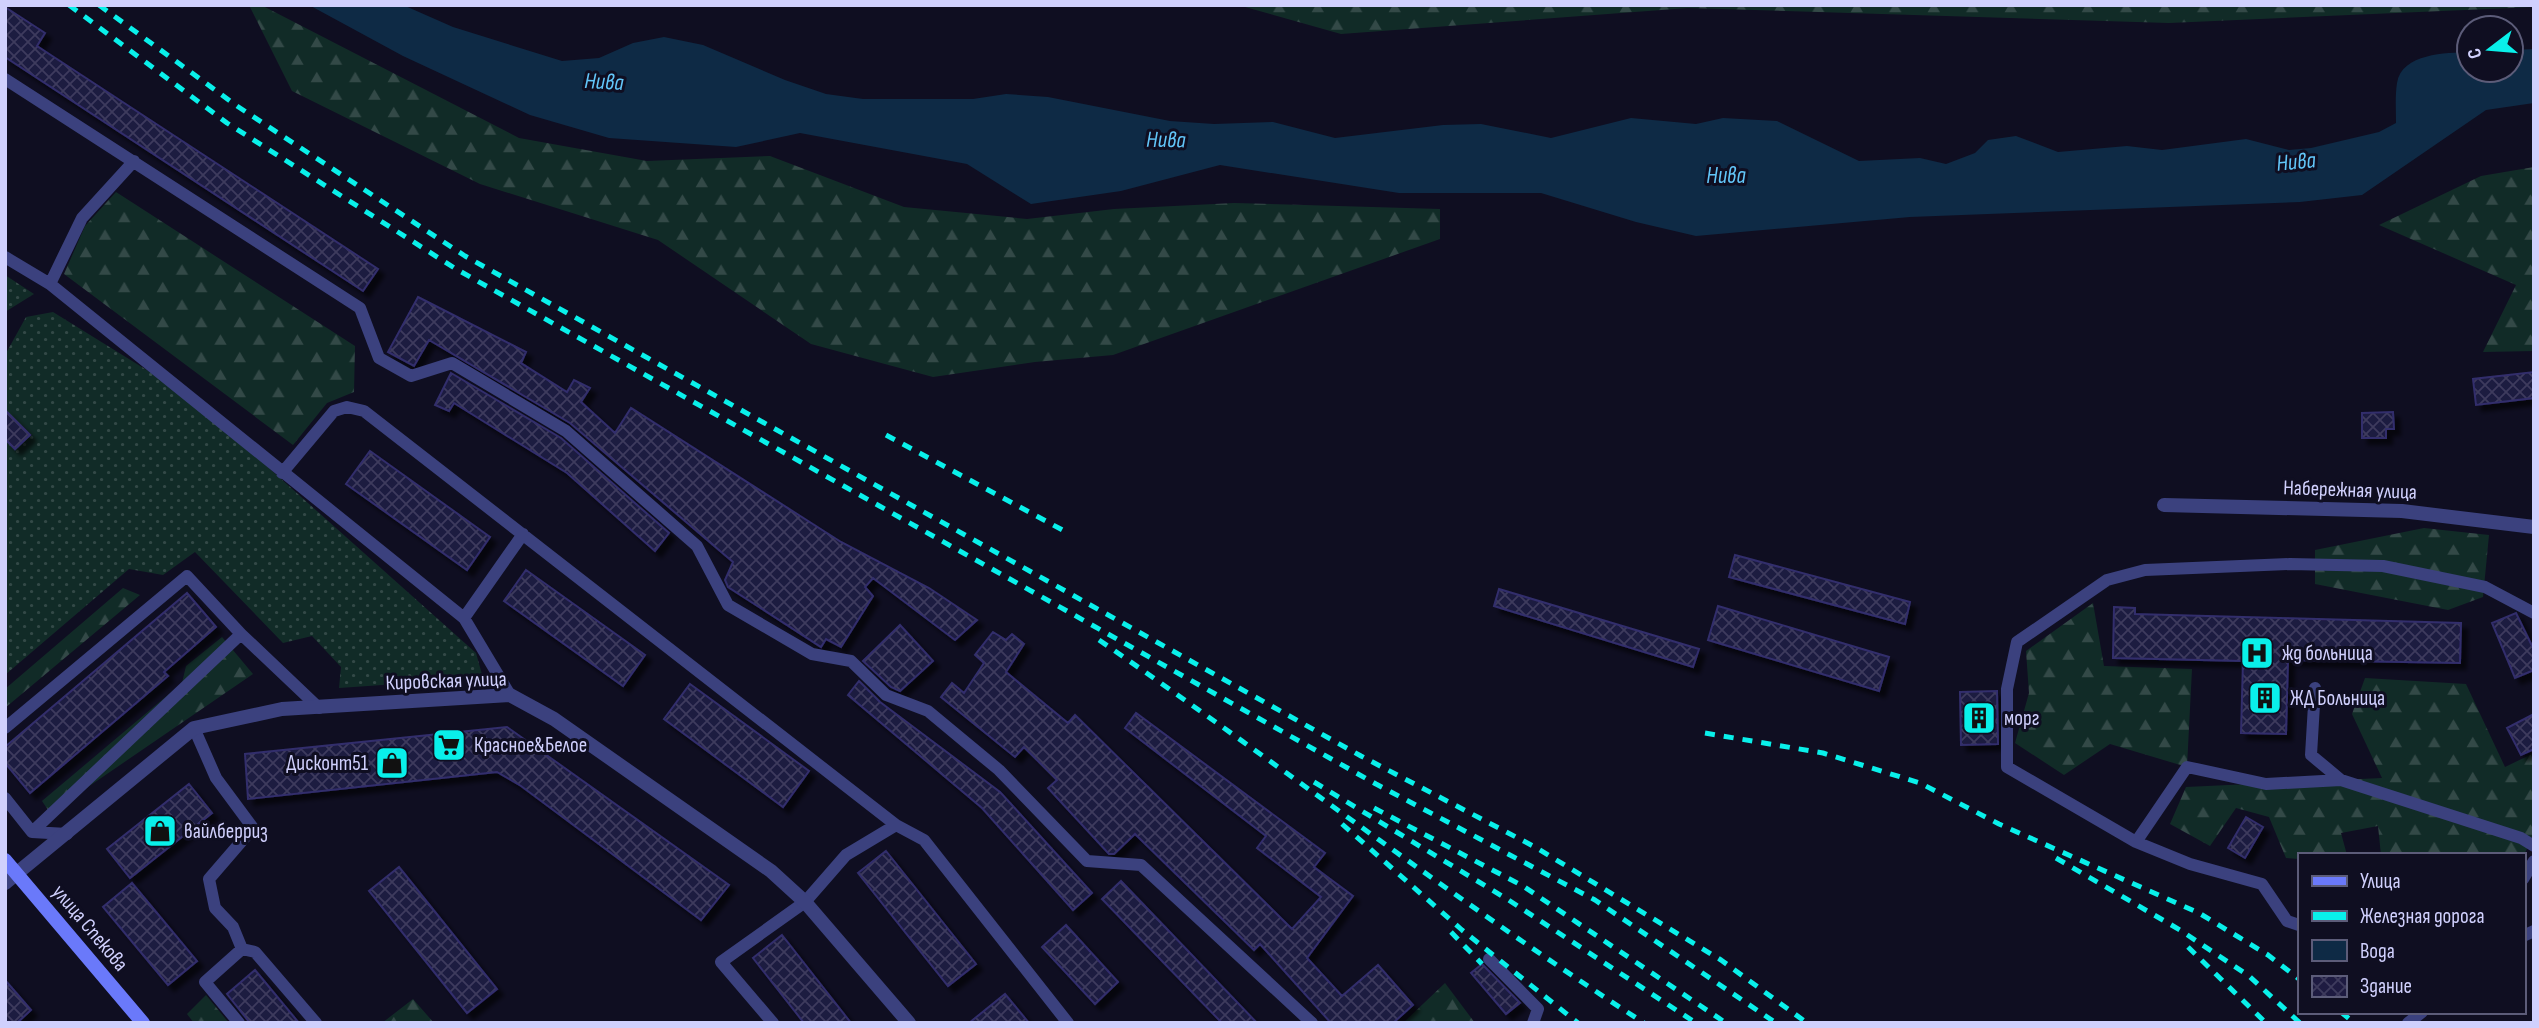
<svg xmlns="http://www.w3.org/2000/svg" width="2539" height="1028" viewBox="0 0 2539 1028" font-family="'Sofia Sans Condensed',sans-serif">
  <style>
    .grass { fill: url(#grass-dots) }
    .forest { fill: url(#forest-firs) }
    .water { fill: #0e2a45 }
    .building { fill: url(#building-cross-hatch); stroke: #322e6c; stroke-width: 2; filter: url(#shadow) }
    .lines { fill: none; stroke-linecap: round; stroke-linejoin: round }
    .service { stroke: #3b417e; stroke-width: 12 }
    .minor { stroke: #3b417e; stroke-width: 14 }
    .secondary { stroke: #6a79fa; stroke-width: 14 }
    .rail { stroke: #09f0ea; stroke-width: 5; stroke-dasharray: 10 9; stroke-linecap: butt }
    .labels { text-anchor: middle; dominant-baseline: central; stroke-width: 6; stroke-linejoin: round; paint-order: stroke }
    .street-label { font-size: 21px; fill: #d0d0fd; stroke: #0f0e21 }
    .poi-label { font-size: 21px; fill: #d0d0fd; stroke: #0f0e21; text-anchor: start }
    .water-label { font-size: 23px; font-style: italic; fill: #62c6f9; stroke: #0f0e21 }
  </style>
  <defs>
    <pattern id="grass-dots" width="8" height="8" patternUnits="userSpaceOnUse" patternTransform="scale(1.75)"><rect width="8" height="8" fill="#112b27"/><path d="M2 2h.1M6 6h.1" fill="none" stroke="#334947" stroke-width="1.8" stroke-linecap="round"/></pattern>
    <pattern id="forest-firs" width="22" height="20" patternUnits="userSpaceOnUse" patternTransform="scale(1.75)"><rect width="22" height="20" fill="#112b27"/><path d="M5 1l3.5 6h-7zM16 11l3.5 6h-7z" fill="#334947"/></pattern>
    <pattern id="building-cross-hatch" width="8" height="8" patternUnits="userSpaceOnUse" patternTransform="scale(1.75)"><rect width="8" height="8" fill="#1e1b41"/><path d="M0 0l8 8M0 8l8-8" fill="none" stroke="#3e3b5d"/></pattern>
    <filter id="shadow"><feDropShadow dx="6" dy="6" stdDeviation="2" flood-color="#0009"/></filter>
  </defs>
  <rect width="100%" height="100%" fill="#0f0e21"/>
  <path class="grass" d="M5 275 34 294 5 312Z
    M53 312 187 395 476 653 483 678 339 688 341 667 312 636 283 643 195 552 163 575 129 569 5 675V355L26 317Z"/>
  <path class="forest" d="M249 5H261L519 138 647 161 770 156 904 207 1027 219 1114 209 1234 203 1440 209V239L1113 355 1035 362 933 377 811 344 658 240 480 184 292 91Z
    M1238 5H2534V7L2169 23 1688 8 1341 34Z
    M2534 167V351L2483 352 2516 285 2379 225 2481 176Z
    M116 192 355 346 354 392 327 403 293 445 64 274 85 226Z
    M2424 528 2489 535 2483 597 2448 610 2315 584V550Z
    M123 588 140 595 5 708V689Z
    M2093 603 2104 666 2192 669 2187 767 2110 744 2064 775 2015 743 2029 693 2026 651Z
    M222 637 253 674 50 813 42 801 182 683 186 666Z
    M2365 678 2466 684 2505 767 2534 753V834L2523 857 2381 855 2378 826 2341 833 2347 855H2299V859L2286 858 2269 817 2236 808 2210 846 2170 824 2186 787 2382 778 2352 714Z
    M1445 983 1475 1023H1403Z
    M206 995 229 1023H194L187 1014Z
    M413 999 434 1023H382Z"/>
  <path class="water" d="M309 5H403L453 27 562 61 599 58 633 43 664 37 703 45 785 80 826 94 863 99H973L1006 94 1048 97 1170 121 1214 124 1273 122 1335 138 1443 125 1481 124 1551 138 1631 118 1696 124 1723 118 1777 121 1859 161 1920 158 1946 164 1975 153 1988 140 2016 136 2058 152 2127 146 2162 150 2246 139 2289 150 2311 148 2379 132 2396 123C2396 110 2395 96 2397 83 2402 53 2446 53 2469 52V70H2511V50L2534 49V103L2486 110 2362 195 2300 202 1910 217 1696 236 1636 222 1541 193H1399L1220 165 1121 191 1031 204 967 164 800 133 736 147 609 138 530 115 403 56Z"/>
  <path class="building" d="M5 7 45 33 37 46 378 269 363 291 5 57Z
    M418 297 526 352 521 363 567 392 574 380 590 388 581 402 615 433 631 408 841 542 929 588 977 620 955 640 873 578 865 587 873 596 841 647 826 639 821 647 728 587 725 580 733 562 570 423 429 340 414 366 388 352Z
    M2534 372V398L2476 405 2473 379Z
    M451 373 561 438 669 533 655 551 567 473 454 403 449 411 435 405Z
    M5 410 30 435 15 449 5 439Z
    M2393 412 2394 429H2386V438H2362V413Z
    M370 451 490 537 467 570 346 484Z
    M1735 555 1910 602 1905 624 1729 577Z
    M526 570 645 655 623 686 504 601Z
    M1499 589 1699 649 1693 667 1494 606Z
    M187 593 216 627 164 672 168 676 30 793 5 763V747Z
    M1718 606 1889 657 1879 691 1708 640Z
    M2114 607 2135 608V614L2461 623 2460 663 2288 660 2286 734 2241 733 2243 661 2113 658Z
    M2516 613 2534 650V670L2515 678 2492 623Z
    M900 625 933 661 900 691 891 687 863 661Z
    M993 632 1006 640 1012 634 1024 644 1006 672 1068 723 1075 715 1292 929 1321 897 1257 848 1266 836 1125 728 1136 713 1325 853 1314 867 1353 896 1307 958 1342 996 1378 965 1413 1005 1393 1023H1331L1260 944 1254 950 1135 834 1114 854H1109L1048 788 1057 780 1024 747 1015 757 941 697 952 683 964 693 984 663 975 655Z
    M859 681 880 702 1000 792 1092 893 1073 910 982 808 848 695Z
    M690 684 809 771 783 807 664 719Z
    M1997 691 1998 744 1961 745 1960 692Z
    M2534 714V749L2521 755 2507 728Z
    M507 727 729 885 701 920 521 786 497 772 248 799 245 754Z
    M189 784 212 813 130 878 107 849Z
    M2246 817 2263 827 2245 858 2228 848Z
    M886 851 976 964 948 986 858 873Z
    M399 867 497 989 467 1013 369 891Z
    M1121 881 1257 1023H1222L1102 899Z
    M132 883 197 961 168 985 103 907Z
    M1066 925 1118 982 1095 1004 1042 947Z
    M782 935 851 1023H804L753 958Z
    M1482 964 1520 1003 1506 1014 1471 973Z
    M255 970 299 1023H250L227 994Z
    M5 980 31 1010 17 1023H5Z
    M1005 994 1029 1023H969Z"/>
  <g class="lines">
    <path class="service" d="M5 79 360 308 379 358 411 376 452 363 566 431 697 546 728 605 812 654 851 661 886 695 928 711 999 770 1087 861 1141 865 1312 1023
      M134 161 82 218 50 284 464 618
      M5 257 50 284
      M282 473 334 411 347 407 364 411 896 825 846 855 805 902 721 962 773 1023
      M2534 613 2485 587 2383 566 2290 564 2145 570 2107 580 2017 642 2007 689V767L2136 842 2187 767 2266 784 2341 780 2521 838 2534 846
      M241 634 319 708
      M2315 688 2311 755 2341 780
      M510 695 464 618 523 534
      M5 728 187 576 241 634 32 832
      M194 728 216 778 253 828 209 879 215 908 233 927 242 949 255 952 316 1023
      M5 798 32 832 67 834
      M896 825 924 840 1068 1023
      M2136 842 2190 864 2262 884 2287 921 2299 925
      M2523 879 2534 861
      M2523 936 2534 931
      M1489 959 1538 1009 1533 1023
      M239 1023 205 982 242 949
      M2408 1023 2422 1012"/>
    <path class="minor" d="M2164 505 2402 511 2534 527
      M5 883 194 728 282 709 510 695 554 719 771 871 805 902 909 1023"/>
    <path class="secondary" d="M5 860 143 1023"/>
    <path class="rail" d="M69 5 227 123 456 269 1376 784 1595 900 1776 1023
      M99 5 237 106 465 256 1361 756 1535 847 1721 960 1807 1023
      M886 435 1068 533
      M1099 640C1282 766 1457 902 1644 1023
      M1705 733 1823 753 1920 783 1999 824 2199 913 2268 955 2299 979
      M1314 782 1507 899 1696 1023
      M1374 808 1523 886 1726 1023
      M1342 824 1462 930 1578 1023
      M2056 858 2180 930 2249 976 2300 1023
      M1451 932 1482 964
      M2188 947 2266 1023
      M2341 1012 2354 1023"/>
  </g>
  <defs>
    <symbol id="hospital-square" viewBox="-11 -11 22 22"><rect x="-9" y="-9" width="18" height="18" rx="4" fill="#09f0ea" stroke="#0f0e21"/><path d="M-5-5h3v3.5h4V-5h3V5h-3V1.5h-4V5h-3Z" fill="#111"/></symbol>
    <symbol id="building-square" viewBox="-11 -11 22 22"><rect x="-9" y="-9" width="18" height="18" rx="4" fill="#09f0ea" stroke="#0f0e21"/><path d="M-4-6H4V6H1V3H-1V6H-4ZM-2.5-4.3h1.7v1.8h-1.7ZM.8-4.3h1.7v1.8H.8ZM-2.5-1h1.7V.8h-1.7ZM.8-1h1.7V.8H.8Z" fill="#111"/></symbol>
    <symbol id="supermarket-square" viewBox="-11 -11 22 22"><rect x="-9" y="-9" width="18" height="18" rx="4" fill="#09f0ea" stroke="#0f0e21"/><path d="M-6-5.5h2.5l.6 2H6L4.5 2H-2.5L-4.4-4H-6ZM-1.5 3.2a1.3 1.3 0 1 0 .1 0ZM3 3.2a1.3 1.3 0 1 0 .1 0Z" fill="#111"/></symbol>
    <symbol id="shop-square" viewBox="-11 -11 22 22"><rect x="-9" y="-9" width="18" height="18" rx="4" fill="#09f0ea" stroke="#0f0e21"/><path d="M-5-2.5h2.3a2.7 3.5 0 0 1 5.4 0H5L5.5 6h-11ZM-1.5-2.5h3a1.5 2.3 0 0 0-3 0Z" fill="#111"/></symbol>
  </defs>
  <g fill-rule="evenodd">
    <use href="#hospital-square" x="2238" y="634" width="38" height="38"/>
    <use href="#building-square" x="2246" y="679" width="38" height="38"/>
    <use href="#building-square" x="1960" y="699" width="38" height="38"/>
    <use href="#supermarket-square" x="430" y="726" width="38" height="38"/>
    <use href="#shop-square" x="373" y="744" width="38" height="38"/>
    <use href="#shop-square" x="141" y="812" width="38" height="38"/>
  </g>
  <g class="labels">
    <g class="street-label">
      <text transform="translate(2350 490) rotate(2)">Набережная улица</text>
      <text transform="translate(446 681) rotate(-2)">Кировская улица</text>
      <text transform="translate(90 928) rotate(50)">улица Спекова</text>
    </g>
    <g class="poi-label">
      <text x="2282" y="653">жд больница</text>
      <text x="2290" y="698">ЖД Больница</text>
      <text x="2004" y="718">морг</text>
      <text x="474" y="745">Красное&amp;Белое</text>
      <text x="368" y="763" text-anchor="end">Дисконт51</text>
      <text x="184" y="831">вайлберриз</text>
    </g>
    <g class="water-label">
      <text transform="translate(604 82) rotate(3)">Нива</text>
      <text transform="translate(1166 140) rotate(1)">Нива</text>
      <text transform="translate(2296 162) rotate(-5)">Нива</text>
      <text x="1726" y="176">Нива</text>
    </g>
  </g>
  <rect width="2539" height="1028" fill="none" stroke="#d0d0fd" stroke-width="14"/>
  <rect x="2298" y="853" width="228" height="161" fill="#0f0e21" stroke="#5c5c79" stroke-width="2"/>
  <rect x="2312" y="876" width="35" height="10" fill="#6a79fa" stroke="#5c5c79" stroke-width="2"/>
  <text x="2360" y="888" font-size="21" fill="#d0d0fd">Улица</text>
  <rect x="2312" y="911" width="35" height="10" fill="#09f0ea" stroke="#5c5c79" stroke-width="2"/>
  <text x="2360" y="923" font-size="21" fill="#d0d0fd">Железная дорога</text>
  <rect x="2312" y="940" width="35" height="21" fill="#0e2a45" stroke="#5c5c79" stroke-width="2"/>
  <text x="2360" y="958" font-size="21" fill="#d0d0fd">Вода</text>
  <rect x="2312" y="976" width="35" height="21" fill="url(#building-cross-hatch)" stroke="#5c5c79" stroke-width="2"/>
  <text x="2360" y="993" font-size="21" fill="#d0d0fd">Здание</text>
  <g transform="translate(2490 49) rotate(254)"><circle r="33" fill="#0f0e21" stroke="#5c5c79" stroke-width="2"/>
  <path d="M0-5L12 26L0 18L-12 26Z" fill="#09f0ea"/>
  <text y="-10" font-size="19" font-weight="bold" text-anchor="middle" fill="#d0d0fd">С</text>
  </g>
</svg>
